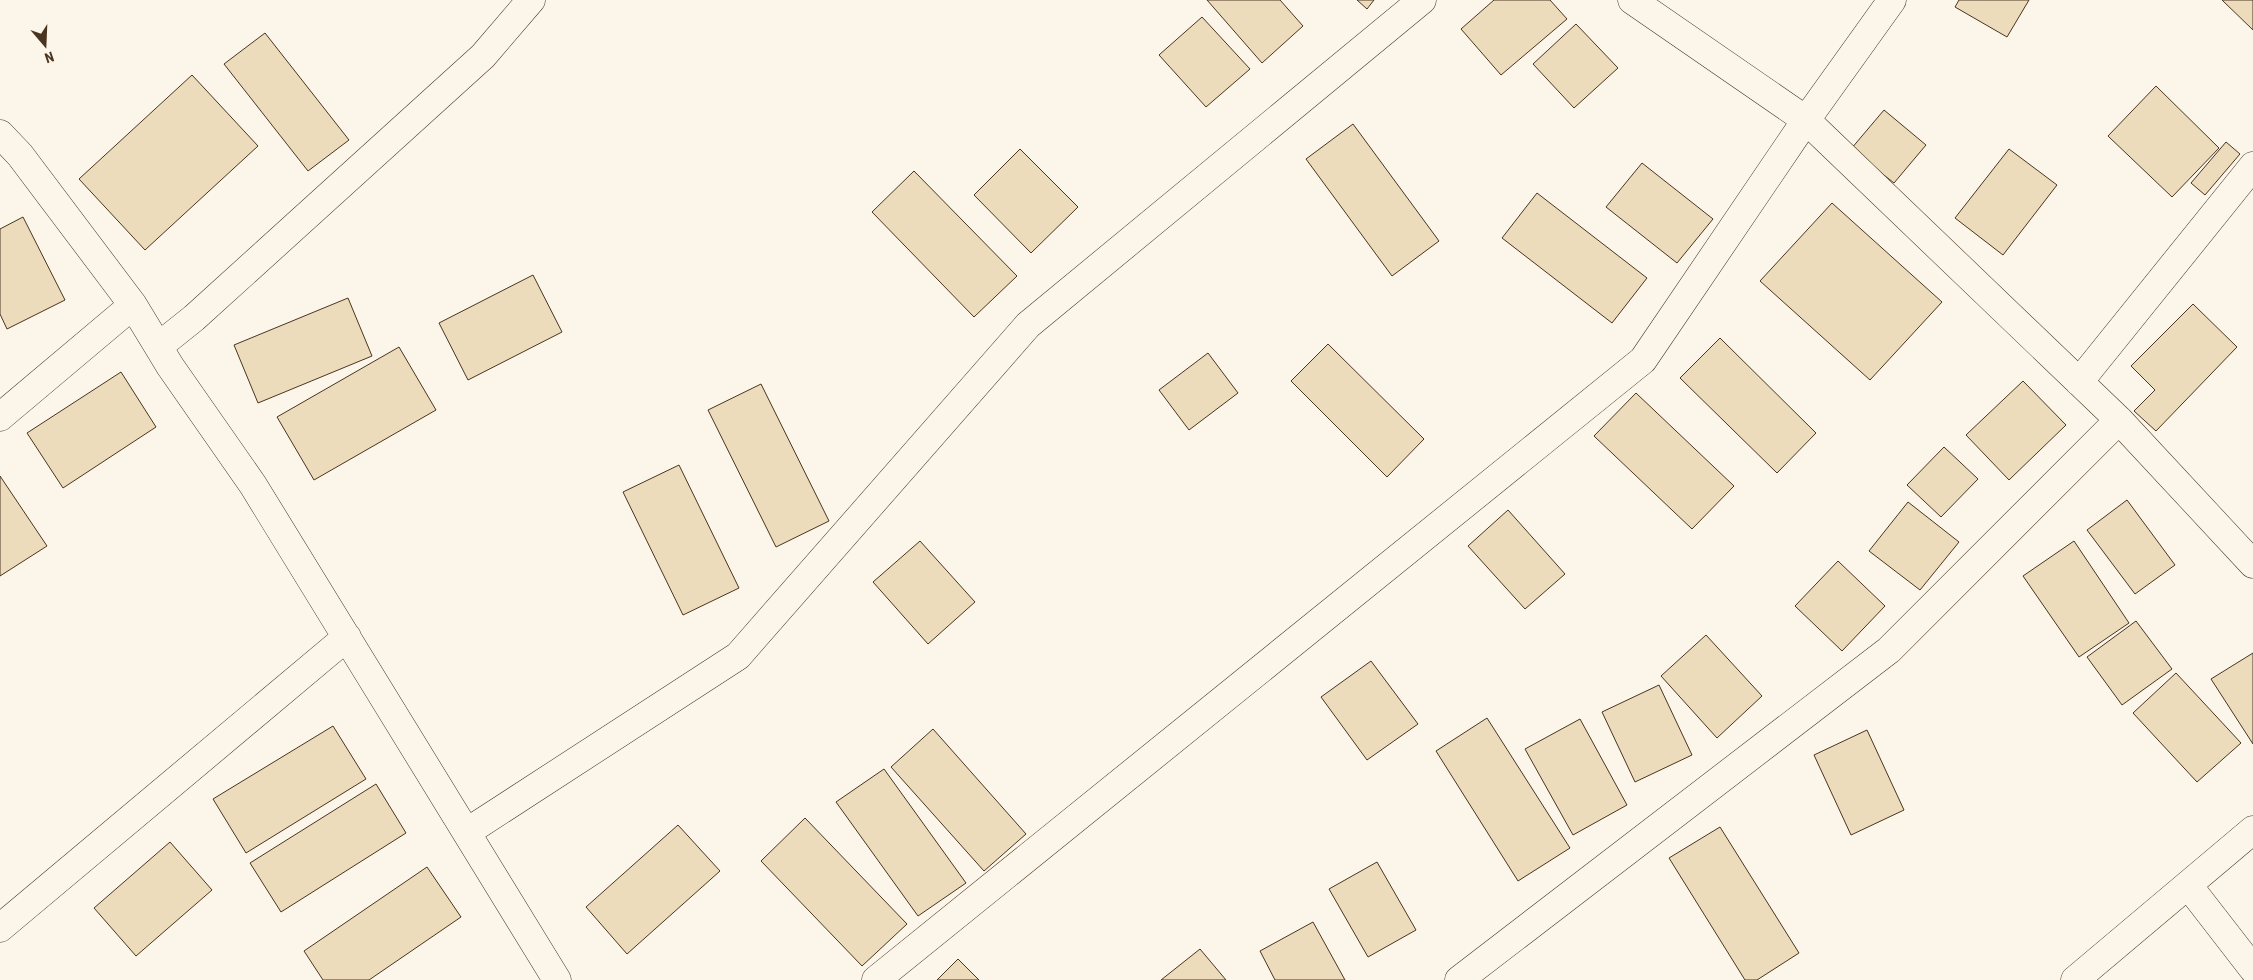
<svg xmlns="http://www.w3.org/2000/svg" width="2253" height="980" viewBox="0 0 2253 980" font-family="'Roboto Condensed',sans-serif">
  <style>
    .building { fill: #ecdcbc; stroke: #4a3520 }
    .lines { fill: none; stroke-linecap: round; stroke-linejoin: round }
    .street-casing { stroke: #4a3520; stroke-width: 29 }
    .street { stroke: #fbf6e9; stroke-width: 28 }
  </style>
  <rect width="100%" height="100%" fill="#fbf6e9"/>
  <path class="building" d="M1207 0H1280L1303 26 1262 63Z
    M1357 0H1374L1367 9Z
    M1494 0H1550L1567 19 1501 75 1461 29Z
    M1959 0H2029L2007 37 1955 7Z
    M2222 0H2253V30Z
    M1202 17 1250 69 1206 107 1159 55Z
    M1576 24 1618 68 1574 108 1533 64Z
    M265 33 349 140 308 171 224 64Z
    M192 75 258 146 145 250 79 179Z
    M2156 86 2219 148 2172 197 2108 136Z
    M1884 110 1926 145 1894 183 1851 149Z
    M1353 124 1439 241 1392 276 1306 159Z
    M2226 142 2240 154 2205 195 2191 183Z
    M1020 149 1078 207 1031 253 974 195Z
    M2009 149 2057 185 2003 255 1955 218Z
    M1642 163 1713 219 1677 263 1606 207Z
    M914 171 1017 276 974 317 872 212Z
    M1537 193 1647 278 1612 323 1502 238Z
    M1832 203 1942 302 1870 380 1760 281Z
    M23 217 65 300 7 329 0 314V229Z
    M533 275 562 332 468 380 439 323Z
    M348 298 372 356 258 403 234 345Z
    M2193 304 2237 347 2156 431 2134 411 2155 390 2131 366Z
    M1720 338 1816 433 1777 473 1680 378Z
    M1328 344 1424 439 1387 477 1291 381Z
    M399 347 436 410 314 480 277 417Z
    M1208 353 1238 393 1189 430 1159 390Z
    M121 372 156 427 63 488 27 433Z
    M2023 381 2066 425 2009 480 1966 435Z
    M761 384 829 521 776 547 708 410Z
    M1636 393 1734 486 1692 529 1594 436Z
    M1944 447 1978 479 1941 517 1907 485Z
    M679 465 739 588 683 615 623 492Z
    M0 476 47 546 0 576Z
    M2127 500 2175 565 2135 594 2087 530Z
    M1908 502 1959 542 1920 590 1869 551Z
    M1508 510 1565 574 1525 609 1468 546Z
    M920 541 975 602 928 644 873 582Z
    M2074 541 2129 623 2079 657 2023 576Z
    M1838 561 1885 606 1842 651 1795 606Z
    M2136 621 2172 669 2122 705 2087 657Z
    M1706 635 1762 696 1717 738 1661 676Z
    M2253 653V744L2211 679Z
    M1371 661 1418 724 1367 760 1321 697Z
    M2176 673 2241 743 2197 782 2133 713Z
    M1659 685 1692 755 1635 782 1602 712Z
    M1487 718 1570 848 1518 881 1436 751Z
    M1580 719 1627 805 1573 835 1525 749Z
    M333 726 366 779 246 853 213 799Z
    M933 729 1026 834 984 871 891 767Z
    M1867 730 1904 810 1851 835 1814 755Z
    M884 769 966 883 918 916 836 802Z
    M376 784 406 833 281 912 250 863Z
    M805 818 907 924 862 966 761 861Z
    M678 825 720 871 627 954 586 907Z
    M1720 827 1799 953 1757 980H1745L1669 858Z
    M170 842 212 890 136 956 94 908Z
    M1377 862 1416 930 1368 957 1329 889Z
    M427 867 461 917 369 980H323L304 951Z
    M1313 922 1345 980H1275L1260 951Z
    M1200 949 1226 980H1161Z
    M958 959 979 980H937Z"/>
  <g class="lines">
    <defs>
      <path id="street" d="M1632 0 1806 120 2119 420 2253 564
        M0 134 20 155 133 305 170 366 253 485 557 980
        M159 346 194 318 483 56 531 0
        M2079 382 2253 166
        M0 417 133 305
        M467 832 738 656 1028 325 1422 0
        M2188 885 2253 969
        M0 928 347 637
        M876 980 1643 360 1806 120 1892 0
        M1459 980 1889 650 2119 420
        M2075 980 2253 830"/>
    </defs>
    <use href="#street" class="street-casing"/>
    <use href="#street" class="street"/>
  </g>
  <g transform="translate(45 45) rotate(161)" stroke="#fbf6e9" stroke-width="4" paint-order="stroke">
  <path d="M0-4L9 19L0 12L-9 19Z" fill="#4a3520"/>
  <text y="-8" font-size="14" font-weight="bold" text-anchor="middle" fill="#4a3520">N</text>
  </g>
</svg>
